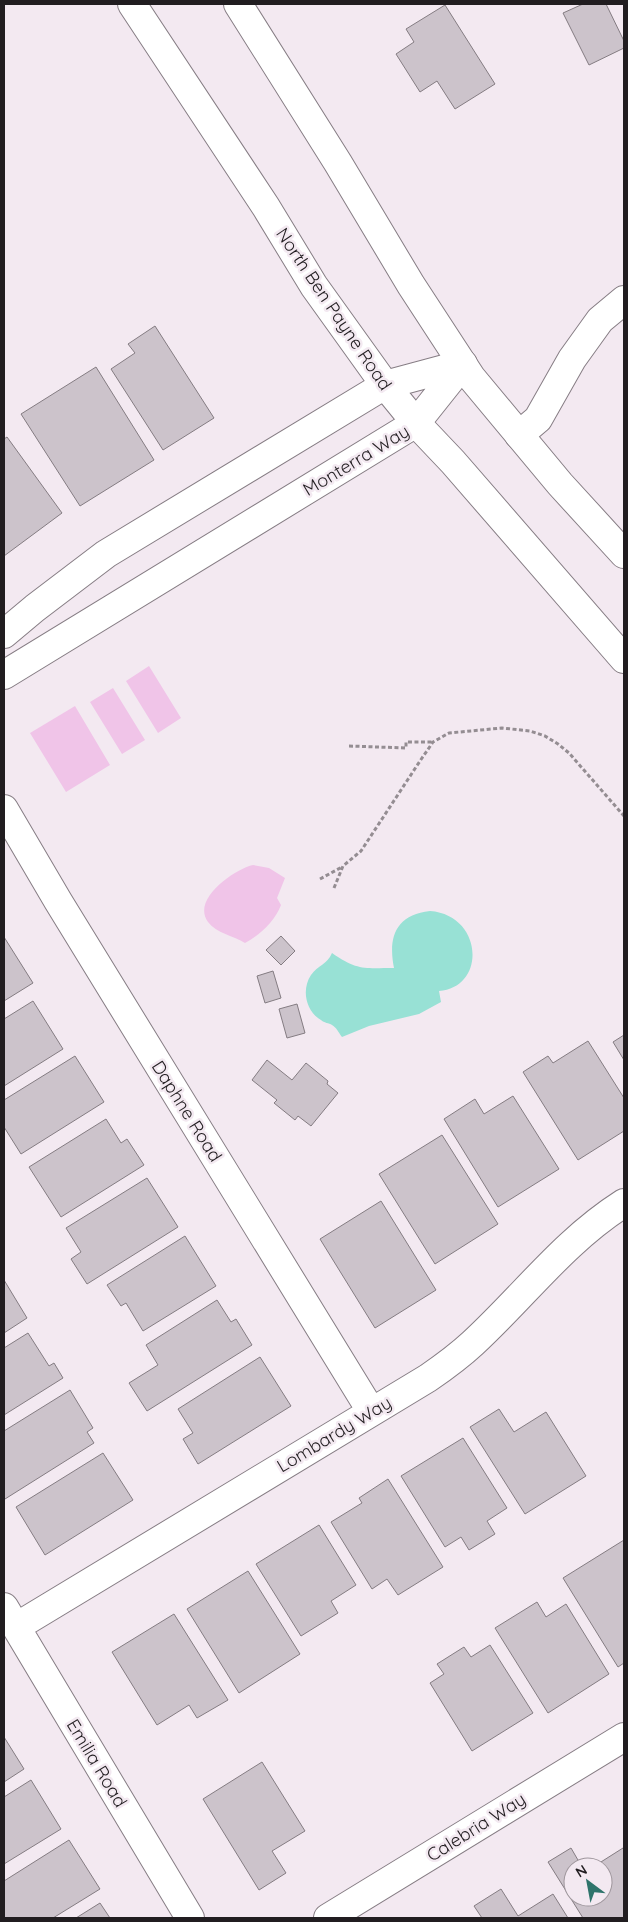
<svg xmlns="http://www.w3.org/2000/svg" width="628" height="1922" viewBox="0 0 628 1922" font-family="Quicksand,sans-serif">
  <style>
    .green { fill: #f0c4e8 }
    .water { fill: #98e1d5 }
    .building { fill: #ccc3cb; stroke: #847c82 }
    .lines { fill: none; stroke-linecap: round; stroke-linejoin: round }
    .minor-casing { stroke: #867d84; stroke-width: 30 }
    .tertiary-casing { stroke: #867d84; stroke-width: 30 }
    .path { stroke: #948d92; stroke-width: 3; stroke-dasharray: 4 2.5; stroke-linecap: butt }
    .minor { stroke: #fff; stroke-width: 28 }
    .tertiary { stroke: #fff; stroke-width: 28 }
    .labels { text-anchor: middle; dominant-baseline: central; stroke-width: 5; stroke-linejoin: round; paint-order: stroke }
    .street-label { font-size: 18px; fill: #211d20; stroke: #f3e9f1 }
  </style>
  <rect width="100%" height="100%" fill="#f3e9f1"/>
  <path class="green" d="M149 666 181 718 158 733 126 681Z
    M113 688 145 740 122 754 90 702Z
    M75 706 110 765 66 792 30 733Z
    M253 865 269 868 285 878 277 898 281 905C275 921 260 935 245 943 234 936 216 933 208 922 191 899 235 869 253 865Z"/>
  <path class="water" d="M430 911C483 915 487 987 439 991L441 1002 419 1014 369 1026 342 1037C339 1033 336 1027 332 1025 329 1023 324 1023 321 1020 306 1011 301 990 311 975 318 965 327 965 332 953 358 971 364 968 394 968 388 938 395 915 430 911Z"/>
  <path class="building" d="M583 4H606L624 41V48L589 65 563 13Z
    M445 5 495 84 455 109 437 81 420 92 396 54 414 42 406 29Z
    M155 326 214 418 163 450 111 369 135 353 128 344Z
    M96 367 154 460 80 506 21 414Z
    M7 437 62 513 4 556V439Z
    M281 936 295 951 281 965 266 950Z
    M4 937 33 983 4 1001Z
    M273 971 281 998 265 1003 257 976Z
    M33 1001 63 1049 4 1086V1019Z
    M297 1004 305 1033 287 1038 279 1009Z
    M624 1035V1060L613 1042Z
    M588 1041 624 1098V1131L578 1160 523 1072 548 1056 553 1063Z
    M75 1056 104 1102 21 1154 4 1127V1100Z
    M267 1060 292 1080 306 1063 328 1081 327 1084 338 1093 311 1126 298 1116 295 1120 274 1103 277 1100 252 1080Z
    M513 1096 559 1169 498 1207 444 1119 475 1099 484 1114Z
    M106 1119 121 1143 127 1139 144 1165 61 1217 29 1167Z
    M442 1135 498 1224 435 1264 379 1174Z
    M147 1178 178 1227 87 1284 71 1259 81 1252 66 1228Z
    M381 1201 436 1290 375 1328 320 1239Z
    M185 1236 216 1286 143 1331 126 1303 121 1306 107 1285Z
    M4 1280 27 1318 4 1333Z
    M217 1300 231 1322 236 1319 252 1345 147 1411 129 1383 158 1365 146 1345Z
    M28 1333 49 1366 54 1363 63 1378 4 1415V1348Z
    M260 1357 291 1406 198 1464 183 1439 193 1433 178 1409Z
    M70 1390 93 1428 87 1432 94 1443 5 1499 4 1497V1431Z
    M499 1409 514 1432 546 1412 586 1476 525 1514 470 1427Z
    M463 1438 507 1508 487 1521 495 1534 469 1550 461 1537 445 1547 401 1476Z
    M103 1453 133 1500 45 1555 16 1507Z
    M388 1479 443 1567 398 1595 387 1579 372 1589 331 1522 362 1503 359 1498Z
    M319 1525 356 1585 331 1601 338 1613 301 1636 256 1564Z
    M624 1540V1663L618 1667 563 1578Z
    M248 1571 300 1654 239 1693 187 1609Z
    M537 1602 546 1617 566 1604 609 1674 548 1713 495 1628Z
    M174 1614 228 1700 197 1718 189 1705 157 1725 112 1652Z
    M490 1645 533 1713 472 1751 430 1683 444 1674 437 1664 464 1647 471 1657Z
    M4 1737 24 1769 4 1782Z
    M262 1762 305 1831 272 1851 286 1873 259 1890 203 1799Z
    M31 1780 61 1829 4 1864V1797Z
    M69 1840 100 1889 53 1918H4V1881Z
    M571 1848 582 1867H573V1897H603V1867H593L623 1848 624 1851V1918H583L548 1862Z
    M501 1889 518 1916 553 1894 568 1918H482L474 1906Z
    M100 1903 110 1918H76Z"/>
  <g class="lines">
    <defs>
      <path id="minor" d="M519 435 538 419 572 359 600 320 624 300
        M4 634 35 608 106 554 385 385 463 364
        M4 675 416 423 463 364
        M4 809 58 901 371 1411
        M4 1607 190 1918
        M16 1627 428 1378C444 1367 459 1356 473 1343 525 1295 563 1242 624 1203
        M328 1918 624 1737"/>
      <path id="tertiary" d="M132 4 266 207 314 286 385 385 416 423 453 462 624 659
        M238 4 338 163 411 285 471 377 560 484 624 554"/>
    </defs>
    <use href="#minor" class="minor-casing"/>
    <use href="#tertiary" class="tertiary-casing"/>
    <path class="path" d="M349 746 406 748V742H433
      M320 879 342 867
      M334 888 343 866 361 851 420 761 433 742 449 733 502 728 530 731 545 736 558 744 569 753 624 816"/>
    <use href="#minor" class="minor"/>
    <use href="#tertiary" class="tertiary"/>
  </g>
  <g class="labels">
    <g class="street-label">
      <text transform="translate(334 309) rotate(56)">North Ben Payne Road</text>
      <text transform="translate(356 460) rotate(-31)">Monterra Way</text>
      <text transform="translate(187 1111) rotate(58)">Daphne Road</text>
      <text transform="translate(334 1434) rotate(-31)">Lombardy Way</text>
      <text transform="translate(97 1763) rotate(59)">Emilia Road</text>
      <text transform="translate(476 1827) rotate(-32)">Calebria Way</text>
    </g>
  </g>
  <rect width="628" height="1922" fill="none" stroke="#211d20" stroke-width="10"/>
  <g transform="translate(588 1882) rotate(328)"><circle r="24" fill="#f3e9f1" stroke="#9f979d"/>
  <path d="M0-4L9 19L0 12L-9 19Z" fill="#2e746b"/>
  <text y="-8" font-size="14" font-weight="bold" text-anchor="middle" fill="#211d20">N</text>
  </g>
</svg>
